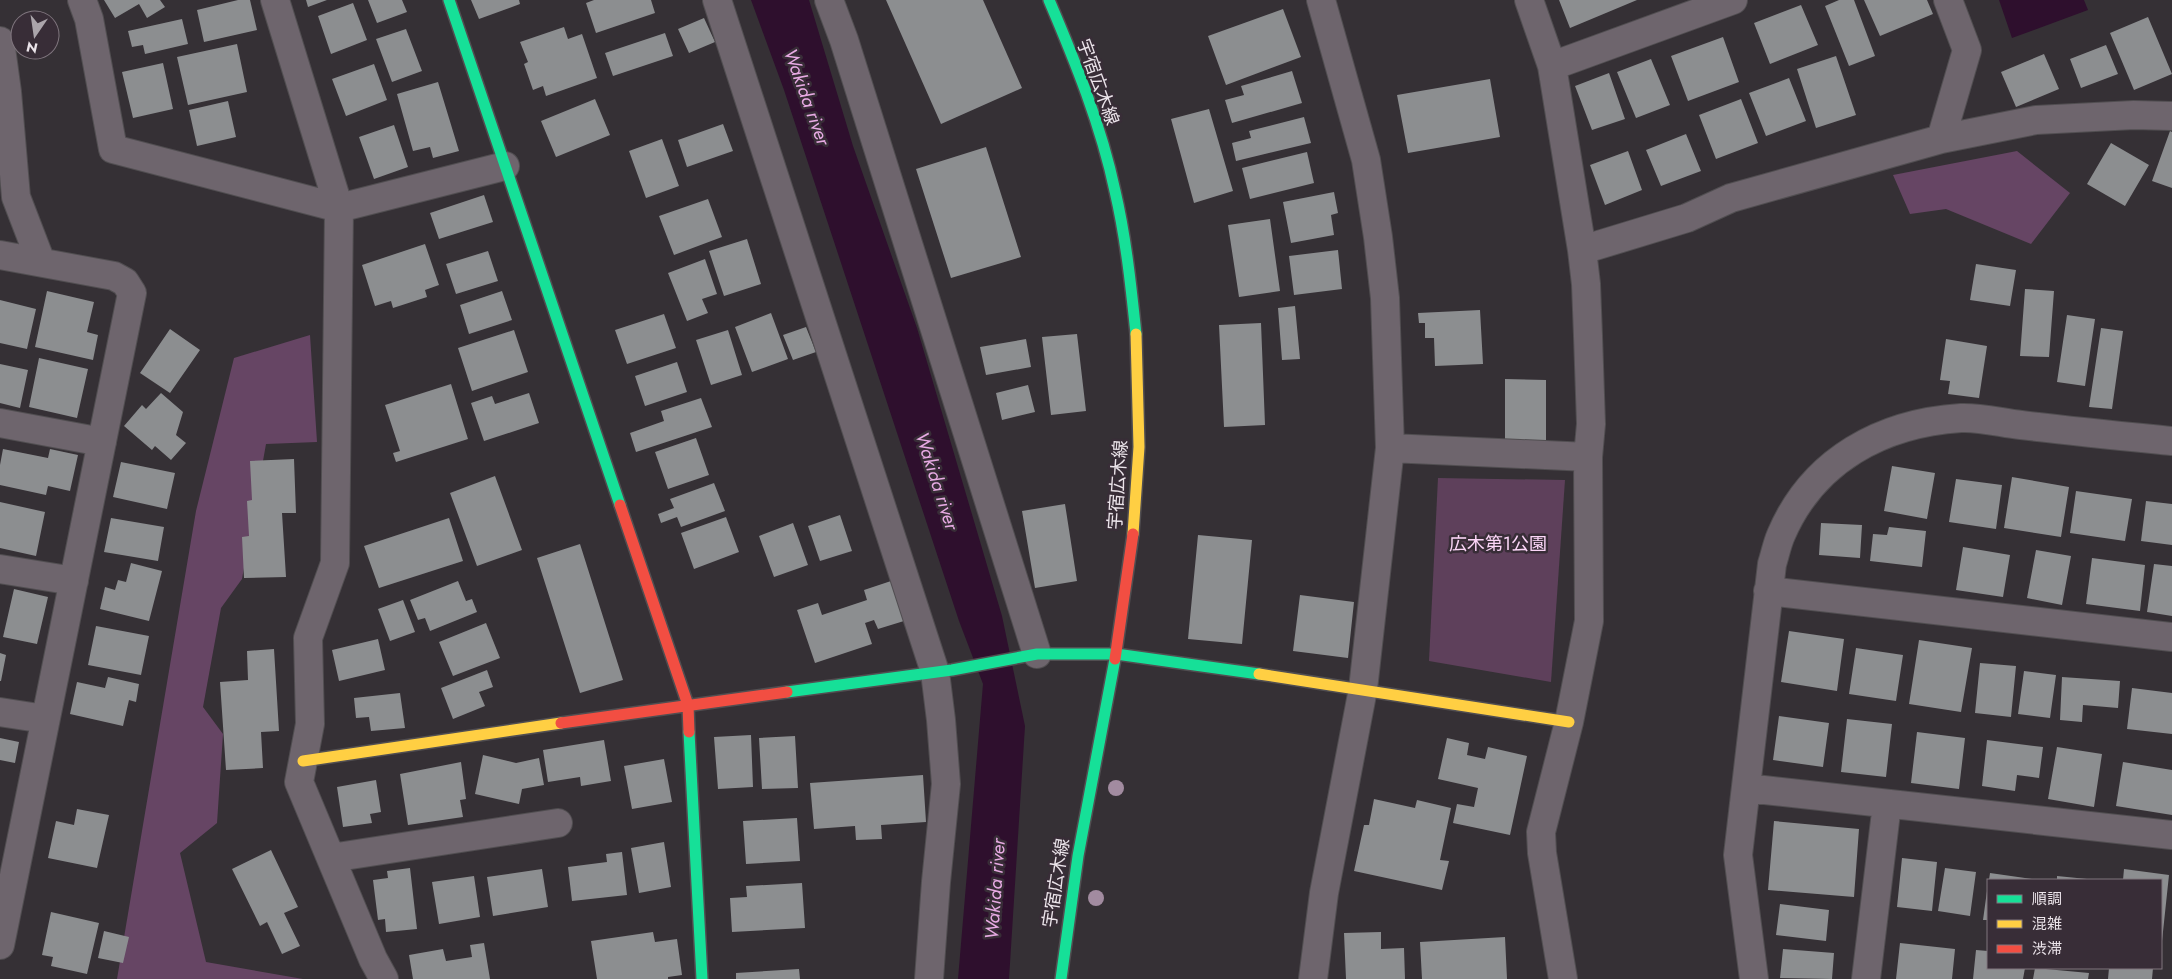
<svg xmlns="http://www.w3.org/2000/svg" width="2172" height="979" viewBox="0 0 2172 979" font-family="Jost,'Noto Sans JP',sans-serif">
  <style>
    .green { fill: #5e405b }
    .forest { fill: #664564 }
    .water { fill: #2e0f2d }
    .building { fill: #8c8e90 }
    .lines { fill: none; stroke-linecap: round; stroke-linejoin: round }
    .street-casing { stroke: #514e51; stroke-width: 30 }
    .fast-casing { stroke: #514e51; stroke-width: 14 }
    .slow-casing { stroke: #514e51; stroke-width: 14 }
    .jam-casing { stroke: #514e51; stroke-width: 14 }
    .street { stroke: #6e656d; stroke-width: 28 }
    .fast { stroke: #16e098; stroke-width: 11 }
    .slow { stroke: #ffcf43; stroke-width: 11 }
    .jam { stroke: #f24e42; stroke-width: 11 }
    .tree { fill: #a28ba0 }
    .labels { text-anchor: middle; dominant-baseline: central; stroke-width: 5; stroke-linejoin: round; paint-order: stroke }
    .street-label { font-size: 18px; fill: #ebe4ea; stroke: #382d37 }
    .park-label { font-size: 18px; fill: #fcd6f8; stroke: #382d37 }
    .water-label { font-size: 19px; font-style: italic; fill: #e7aae3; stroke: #382d37 }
  </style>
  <rect width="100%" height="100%" fill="#353035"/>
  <path class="green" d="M1438 478 1565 480 1551 682 1429 661Z"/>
  <path class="forest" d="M2017 151 2070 193 2031 244 1946 209 1910 214 1893 175Z
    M310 335 317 442 266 444 242 579 221 608 203 707 223 734 217 823 180 853 206 962 303 979H117L196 511 234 358Z"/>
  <path class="water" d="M751 0H809L853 146 917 328 1002 616 1025 726 1009 979H958L983 684 959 621 784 90Z
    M1999 0H2084L2088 10 2012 38Z"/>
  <path class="building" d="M104 0H160L165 7 147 18 139 4 115 18Z
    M238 0H250L257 30 204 42 197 10Z
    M306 0H327L308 7Z
    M368 0H402L407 12 377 23Z
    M471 0H519L520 4 479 19Z
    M594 0H651L655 13 596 33 586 3Z
    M886 0H983L1022 88 941 124Z
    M1559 0H1637L1570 28Z
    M1839 0H1854L1875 56 1849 66 1825 6Z
    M1864 0H1927L1933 14 1880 36Z
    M353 3 367 40 331 54 318 16Z
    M1801 5 1818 45 1770 64 1754 23Z
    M1283 9 1301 57 1226 85 1208 36Z
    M2148 17 2172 74 2134 90 2110 33Z
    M704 18 715 42 689 53 678 29Z
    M182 19 188 44 145 54 143 45 132 47 128 31Z
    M564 27 568 39 582 34 597 78 546 96 543 86 533 90 524 64 528 62 520 42Z
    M406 29 422 71 392 82 376 39Z
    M665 33 673 56 613 76 605 53Z
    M1723 37 1739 82 1688 101 1671 56Z
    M237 44 247 92 188 105 177 57Z
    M2106 45 2118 74 2081 88 2070 59Z
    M2044 54 2059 89 2016 107 2001 72Z
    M1836 56 1856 115 1816 128 1797 69Z
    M1651 59 1670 105 1636 118 1617 72Z
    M163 63 173 109 133 118 122 72Z
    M374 64 387 100 346 116 332 79Z
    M1292 71 1302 103 1232 123 1225 100 1244 95 1241 86Z
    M1609 73 1625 119 1592 130 1575 86Z
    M1789 78 1806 121 1766 136 1749 93Z
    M1490 79 1500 137 1408 153 1397 95Z
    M438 82 459 151 433 158 430 147 413 151 397 94Z
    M595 99 610 135 556 157 541 121Z
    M1741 99 1758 143 1716 159 1699 115Z
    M228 101 236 137 197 146 189 110Z
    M1209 109 1233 191 1194 203 1171 119Z
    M1304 117 1311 143 1236 161 1232 143 1251 138 1249 131Z
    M723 124 733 151 687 167 678 140Z
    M394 125 408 167 374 179 359 137Z
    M2170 131 2172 132V188L2152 181Z
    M1686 134 1701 171 1661 186 1646 150Z
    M662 139 679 186 646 198 629 151Z
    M2111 143 2149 165 2125 206 2087 184Z
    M986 147 1021 257 951 278 916 169Z
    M1628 151 1642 190 1605 205 1590 165Z
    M1307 152 1314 183 1250 199 1242 168Z
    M1334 192 1338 213 1331 215 1334 235 1291 243 1283 202Z
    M484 195 493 222 439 239 430 213Z
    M708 199 722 237 674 255 659 216Z
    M1270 219 1280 291 1239 297 1228 225Z
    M747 239 761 284 724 296 709 251Z
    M425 244 439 285 425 290 427 297 393 308 391 301 375 306 362 265Z
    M1338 250 1342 289 1294 295 1289 256Z
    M488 251 498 281 456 294 446 264Z
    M705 259 717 294 702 299 708 313 687 321 668 273Z
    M1976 264 2016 270 2010 306 1970 300Z
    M2025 289 2054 291 2049 357 2020 356Z
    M47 291 94 302 87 332 98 335 93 360 35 347Z
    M502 291 512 320 469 334 460 305Z
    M0 300 36 309 27 349 0 343Z
    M1295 306 1300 359 1282 360 1278 308Z
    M1480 310 1483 364 1435 366 1434 338H1425V323H1419L1418 313Z
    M771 313 788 359 752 372 735 327Z
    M664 314 676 348 627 364 615 330Z
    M2067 315 2095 319 2085 386 2057 382Z
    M1261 323 1265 425 1224 427 1219 325Z
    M806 327 816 352 793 360 783 335Z
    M2101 328 2123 331 2112 409 2089 407Z
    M170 329 200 350 170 393 140 373Z
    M514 330 528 372 472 391 458 348Z
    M728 330 742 375 711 385 696 340Z
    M1077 334 1086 411 1051 415 1042 337Z
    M1026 339 1031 367 986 375 980 347Z
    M1946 339 1987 346 1979 398 1948 394 1950 381 1940 380Z
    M39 358 88 369 77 418 29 407Z
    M677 362 687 392 645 406 635 376Z
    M0 364 28 370 20 408 0 403Z
    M1505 379 1546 380V443H1505Z
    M451 384 468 439 396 462 393 453 400 451 385 405Z
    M1028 385 1035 412 1002 420 996 393Z
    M161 393 183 412 176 435 186 443 171 460 155 446 152 450 124 426 142 405 146 409Z
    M529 393 539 423 484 441 471 403 492 396 495 404Z
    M701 398 712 427 636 452 630 433 664 421 661 411Z
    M696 438 709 475 668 489 655 452Z
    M3 449 48 458 50 449 78 455 70 491 48 486 46 495 0 485V465Z
    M294 459 296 513H282L286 577 244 578 242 537 249 536 247 501 252 500 250 461Z
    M121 462 175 473 167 509 113 497Z
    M1892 466 1935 473 1927 519 1884 511Z
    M495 476 522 550 477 566 450 493Z
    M2012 477 2069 487 2061 537 2004 528Z
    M1956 479 2002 485 1996 529 1949 522Z
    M714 483 725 511 681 527 677 517 661 523 658 514 674 508 670 499Z
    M2076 491 2132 499 2125 541 2070 533Z
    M2146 501 2172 504V545L2141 541Z
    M0 502 45 512 36 556 0 548Z
    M1065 504 1077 581 1035 588 1022 511Z
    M840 515 852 551 820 561 808 526Z
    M726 517 739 552 694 569 681 533Z
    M111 518 164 527 158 561 104 552Z
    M449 518 463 561 379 588 364 546Z
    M793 523 808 565 774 577 759 536Z
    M1821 523 1862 525 1860 558 1819 555Z
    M1889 527 1926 531 1922 567 1870 561 1873 534 1887 535Z
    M1198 535 1252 540 1242 644 1188 639Z
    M580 544 623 680 580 693 537 558Z
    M1963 547 2010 555 2003 597 1956 590Z
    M2036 550 2071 556 2062 605 2027 598Z
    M2092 558 2145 565 2140 611 2086 604Z
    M131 563 162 571 149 621 100 609 105 587 115 590 118 580 126 582Z
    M2154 564 2172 566V616L2147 612Z
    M458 581 466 601 472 599 477 612 430 631 425 618 418 620 410 600Z
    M891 581 904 621 878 629 874 620 865 623 872 644 815 663 797 610 818 603 822 615 867 600 864 590Z
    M14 589 48 597 37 644 3 637Z
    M1300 595 1354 602 1348 658 1293 651Z
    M403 600 415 632 390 641 378 609Z
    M486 623 500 658 453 676 439 642Z
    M96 626 149 636 141 675 88 665Z
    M1789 631 1844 639 1837 691 1781 682Z
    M378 639 385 670 339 681 332 650Z
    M1919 640 1972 648 1961 712 1909 704Z
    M1856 648 1903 655 1896 701 1849 694Z
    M274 649 279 731 261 732 263 768 226 770 220 682 248 680 247 651Z
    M0 653 6 655 1 681H0Z
    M1980 663 2016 666 2011 717 1975 713Z
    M487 670 493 687 479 692 485 706 453 719 441 688Z
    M2024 671 2056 675 2050 718 2018 714Z
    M108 677 139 684 136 702 129 700 123 726 70 714 77 682 105 688Z
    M2062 677 2120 681 2118 708 2083 705 2082 722 2060 720Z
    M2132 688 2172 693V734L2127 729Z
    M400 693 405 728 371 731 369 717 356 718 354 698Z
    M1779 716 1829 723 1823 767 1773 760Z
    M1847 719 1892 724 1886 777 1841 772Z
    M1917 732 1965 738 1959 789 1911 783Z
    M751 735 753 787 718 789 714 737Z
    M795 736 798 788 762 789 759 738Z
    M0 738 19 742 15 763 0 760Z
    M1447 738 1469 743 1467 755 1485 759 1488 747 1527 756 1510 835 1453 823 1457 804 1474 807 1478 788 1438 779Z
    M604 740 611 781 581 786 580 777 548 782 543 750Z
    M1987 740 2043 747 2039 778 2017 775 2015 791 1982 786Z
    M2057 747 2102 754 2094 807 2048 799Z
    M483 755 516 763 539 758 544 785 522 789 519 804 475 794Z
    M664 759 672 802 632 809 624 766Z
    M461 762 466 799 460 800 463 817 408 825 400 774Z
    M2123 762 2172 770V815L2116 806Z
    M923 775 926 822 881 825 882 839 856 840 855 826 814 829 810 783Z
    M376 780 381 812 370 814 372 823 343 827 337 787Z
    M1374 799 1415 808 1417 800 1451 808 1440 860 1449 861 1442 890 1354 871 1364 825H1369Z
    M77 809 109 815 97 868 48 858 56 821 74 825Z
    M797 818 800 861 746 864 743 821Z
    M1774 821 1859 829 1854 897 1768 890Z
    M664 842 671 887 639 893 631 848Z
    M271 850 298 907 284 913 300 946 282 954 267 922 260 926 232 869Z
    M622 852 627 895 572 901 568 867 607 862 606 854Z
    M1902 858 1937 862 1932 911 1897 907Z
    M410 868 417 929 386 932 385 919 378 920 373 880 388 878 387 871Z
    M1945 868 1976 872 1970 916 1938 911Z
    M542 869 548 907 493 916 487 877Z
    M2124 869 2169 875 2162 941 2161 880H2123Z
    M1990 873 2032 879V880H1989Z
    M474 876 480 917 439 924 432 882Z
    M2057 876 2087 879V880H2057Z
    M802 883 805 928 732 932 730 898 747 897 746 886Z
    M1987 891 1988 892V920H1983Z
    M1780 904 1829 910 1826 941 1776 935Z
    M51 912 99 923 87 974 51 966 53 957 42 955Z
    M104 931 129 937 123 963 98 958Z
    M653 932 655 942 677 939 682 975 668 977V979H597L591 941Z
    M1381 932V949L1404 948 1405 979H1346L1344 933Z
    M1505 937 1507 979H1422L1420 942Z
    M484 943 490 979H413L409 955 443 949 446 961 472 957 470 945Z
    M1900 943 1955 949 1952 979H1896Z
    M1783 949 1834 953 1832 979 1780 978Z
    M1976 950 1988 951V968H2025L2023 979H1973Z
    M2035 968 2089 973 2088 979H2033Z
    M2109 968H2153L2152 979H2108Z
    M799 969 800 979H736V973Z"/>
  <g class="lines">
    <defs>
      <path id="street" d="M82 0 89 19 113 149 339 208 505 166
        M275 0 339 208 335 563 308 638 310 724 299 782 373 959 384 979
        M717 0 935 672 941 720 946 784 936 882 929 979
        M829 0 844 40 1037 654
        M1529 0 1552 66 1582 250 1586 284 1588 336 1591 424 1588 457 1589 621 1569 722 1541 832 1542 853 1563 979
        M0 41 7 92 16 197 41 262
        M1552 66 1733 0
        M1941 139 2036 120 2134 115 2172 116
        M1582 250 1687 218 1731 198 1941 139 1967 50 1948 0
        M0 255 114 276 125 282 132 293 0 945
        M0 423 102 442
        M1390 448 1588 457
        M0 569 74 581
        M1768 591 2172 637
        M0 712 45 719
        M1746 788 2172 835
        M331 858 558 823
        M1313 979 1324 893 1363 689 1390 448 1385 298 1378 237 1366 160 1321 0
        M1754 979 1738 855 1772 564C1775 555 1777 544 1781 535 1813 460 1882 423 1961 418 1980 417 2002 423 2021 425 2071 431 2122 436 2172 441
        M1866 979 1887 804"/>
      <path id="fast" d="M449 0 620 505
        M1049 0C1075 61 1101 125 1115 191 1126 238 1131 286 1136 334
        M787 692 952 670 1037 654H1116L1259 674
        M689 732 702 979
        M1061 979 1078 856 1115 659"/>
      <path id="slow" d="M1133 534 1139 447 1136 334
        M1259 674 1569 722
        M303 761 561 723"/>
      <path id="jam" d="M620 505 688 705 689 732
        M1115 659 1133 534
        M561 723 787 692"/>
    </defs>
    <use href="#street" class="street-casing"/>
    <use href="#fast" class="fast-casing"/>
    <use href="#slow" class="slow-casing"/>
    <use href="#jam" class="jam-casing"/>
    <use href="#street" class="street"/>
    <use href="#fast" class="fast"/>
    <use href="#slow" class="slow"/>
    <use href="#jam" class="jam"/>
  </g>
  <g class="tree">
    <circle cx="1116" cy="788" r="8"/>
    <circle cx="1096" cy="898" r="8"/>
  </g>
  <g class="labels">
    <g class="street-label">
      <text transform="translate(1098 82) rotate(70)">宇宿広木線</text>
      <text transform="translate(1118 485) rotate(-86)">宇宿広木線</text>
      <text transform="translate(1056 883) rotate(-81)">宇宿広木線</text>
    </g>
    <g class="park-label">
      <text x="1498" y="544">広木第1公園</text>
    </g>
    <g class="water-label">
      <text transform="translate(807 97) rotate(70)">Wakida river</text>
      <text transform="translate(937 481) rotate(72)">Wakida river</text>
      <text transform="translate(995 889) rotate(-86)">Wakida river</text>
    </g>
  </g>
  <rect x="1987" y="879" width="175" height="90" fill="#382d37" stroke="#80767f"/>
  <rect x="1997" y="895" width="25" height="8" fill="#16e098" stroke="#80767f"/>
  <text x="2032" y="904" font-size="15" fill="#ebe4ea">順調</text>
  <rect x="1997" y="920" width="25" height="8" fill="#ffcf43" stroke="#80767f"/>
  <text x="2032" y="929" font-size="15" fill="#ebe4ea">混雑</text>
  <rect x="1997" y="945" width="25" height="8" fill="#f24e42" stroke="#80767f"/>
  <text x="2032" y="954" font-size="15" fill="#ebe4ea">渋滞</text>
  <g transform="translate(35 35) rotate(193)"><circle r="24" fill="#382d37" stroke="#80767f"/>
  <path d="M0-4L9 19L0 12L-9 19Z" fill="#aba5ab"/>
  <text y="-8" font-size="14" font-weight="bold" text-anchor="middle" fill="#ebe4ea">N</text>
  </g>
</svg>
